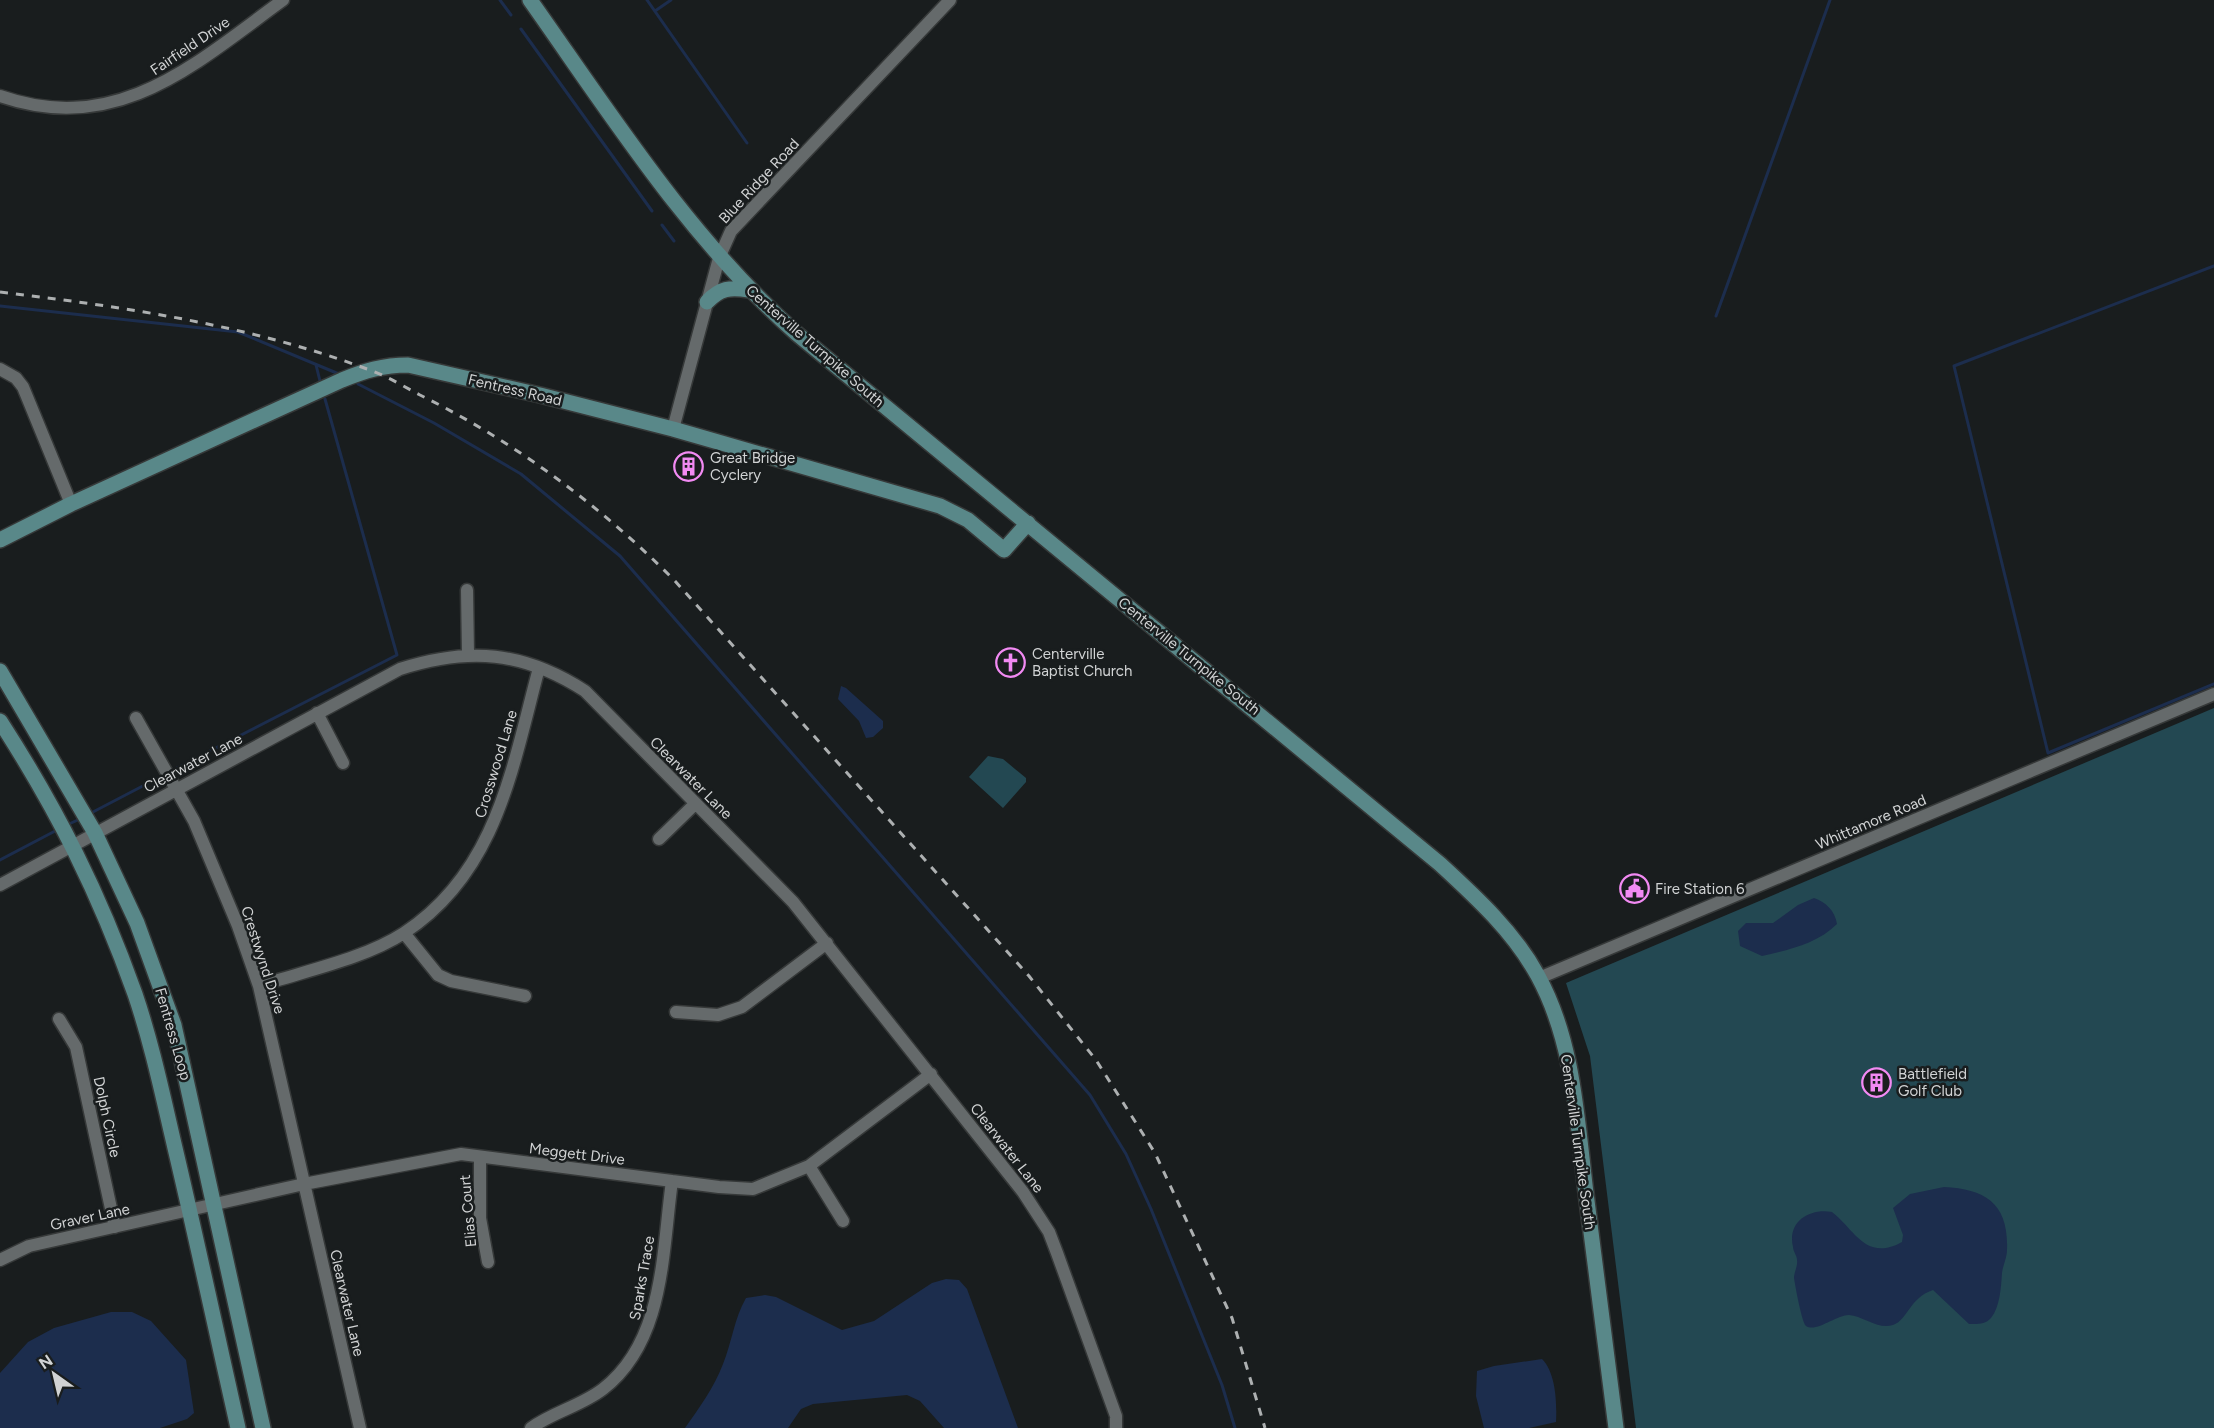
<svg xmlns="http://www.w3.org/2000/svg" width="2214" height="1428" viewBox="0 0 2214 1428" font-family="Figtree,sans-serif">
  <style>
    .green { fill: #234852 }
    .water { fill: #1c2d4d }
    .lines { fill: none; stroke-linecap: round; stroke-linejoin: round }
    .stream { stroke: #1c2d4d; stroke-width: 3 }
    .street-casing { stroke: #363939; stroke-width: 15 }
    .secondary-casing { stroke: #363939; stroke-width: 18 }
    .street { stroke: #656a6b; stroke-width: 12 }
    .secondary { stroke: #598889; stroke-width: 15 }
    .rail { stroke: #adb0b1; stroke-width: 3; stroke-dasharray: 8 8; stroke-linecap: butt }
    .labels { text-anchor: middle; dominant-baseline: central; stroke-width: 5; stroke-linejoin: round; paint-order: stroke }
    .street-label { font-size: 15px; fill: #d1d3d4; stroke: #191d1e }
    .poi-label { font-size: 15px; fill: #d1d3d4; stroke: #191d1e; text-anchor: start }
  </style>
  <rect width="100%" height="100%" fill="#191d1e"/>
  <path class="green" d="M2214 708V1428H1636L1590 1056 1566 983Z
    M988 756 1003 759 1026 778V782L1003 808 969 777Z"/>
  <path class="water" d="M841 686 846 688 883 721V728L873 737 866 738 859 721 838 699Z
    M1814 898C1826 902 1835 911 1837 924 1817 944 1788 950 1762 956L1740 946 1738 931 1746 923H1773L1798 905Z
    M1944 1187C1986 1189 2009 1204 2007 1250 2007 1258 2003 1265 2002 1273 2001 1287 2000 1307 1991 1318 1985 1325 1977 1324 1969 1324L1933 1290C1909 1298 1908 1320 1893 1325 1878 1330 1863 1316 1849 1315 1836 1315 1816 1333 1806 1326 1802 1323 1795 1285 1794 1278 1794 1272 1798 1266 1797 1260 1797 1256 1793 1251 1793 1247 1787 1222 1809 1208 1832 1212 1855 1230 1866 1262 1902 1242L1903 1235 1893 1208 1910 1194Z
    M946 1279 959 1280 967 1289 1018 1428H944L920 1401 907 1395 813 1404 801 1409 788 1428H685C699 1408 714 1388 723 1364 732 1342 734 1319 746 1298L765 1295 776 1297 842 1330 874 1321 932 1283Z
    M111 1312H132L151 1321 186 1360 194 1413 187 1419 160 1428H0V1373L28 1342 54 1328Z
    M1542 1359C1556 1373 1557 1403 1556 1422L1529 1428H1484L1476 1396 1477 1371 1494 1366Z"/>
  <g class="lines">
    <path class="stream" d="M500 0 511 15
      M647 0 747 143
      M655 11 671 0
      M521 29 652 211
      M662 225 674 241
      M2214 266 1954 366 2048 753 2214 684
      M0 306 238 332 339 374
      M1716 316 1830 0
      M316 365 320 381
      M358 384 434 423 521 474 620 556 1090 1095 1126 1154 1151 1209 1222 1385 1235 1428
      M175 769 397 655 325 399
      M91 813 160 777
      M69 824 80 819
      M0 860 57 830"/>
    <defs>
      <path id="street" d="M0 96C117 137 195 64 283 0
        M0 369 16 378 23 387 71 504
        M673 429 719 258 731 231 950 0
        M467 590 468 654
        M317 713 343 763
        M136 718 194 821 238 926 259 986 360 1428
        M659 839 695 804
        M0 885 400 669C469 647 523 651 585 691L793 902 1023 1192 1049 1232 1057 1253 1116 1416V1428
        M404 933 438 975 451 981 525 996
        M1539 978 2214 694
        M259 986C304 971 364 959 404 933 497 872 512 768 539 668
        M676 1012 718 1015 742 1007 827 943
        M59 1019 76 1047 115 1227
        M480 1157V1218L488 1262
        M809 1166 843 1221
        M0 1260 29 1246 304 1184 461 1154 719 1187 753 1189 809 1166 931 1074
        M531 1428C553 1412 581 1406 603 1389 665 1341 662 1252 672 1181"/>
      <path id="secondary" d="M530 0C612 116 689 238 796 333L1440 864C1477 898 1514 932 1538 976 1574 1042 1577 1120 1586 1193 1596 1271 1606 1350 1616 1428
        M707 302C720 288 730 287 749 290
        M0 540 71 504 342 380C364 371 383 365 408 365L540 395 673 429 940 506 968 520 1004 550 1028 523
        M0 671 95 833 137 923 174 1025 263 1428
        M0 721C58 811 99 893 135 994 152 1044 163 1097 175 1148 197 1241 217 1335 238 1428"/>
    </defs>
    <use href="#street" class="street-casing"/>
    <use href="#secondary" class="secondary-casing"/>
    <use href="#street" class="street"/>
    <use href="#secondary" class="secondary"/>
    <path class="rail" d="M0 292C125 307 249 325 367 369 385 375 403 386 420 395 515 442 601 506 675 581L1029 976 1096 1060 1155 1153 1217 1286 1232 1318 1265 1428"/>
  </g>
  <defs>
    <symbol id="building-ring" viewBox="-11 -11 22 22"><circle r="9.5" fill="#191d1e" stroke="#f28af3" stroke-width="1.5"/><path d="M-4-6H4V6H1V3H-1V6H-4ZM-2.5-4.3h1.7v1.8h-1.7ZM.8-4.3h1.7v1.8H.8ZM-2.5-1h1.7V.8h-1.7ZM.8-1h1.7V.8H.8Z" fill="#f28af3"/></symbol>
    <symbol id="church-ring" viewBox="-11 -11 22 22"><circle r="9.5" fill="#191d1e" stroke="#f28af3" stroke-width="1.5"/><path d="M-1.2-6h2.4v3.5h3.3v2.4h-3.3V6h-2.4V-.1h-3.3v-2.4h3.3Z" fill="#f28af3"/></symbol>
    <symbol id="civic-ring" viewBox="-11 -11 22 22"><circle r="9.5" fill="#191d1e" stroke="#f28af3" stroke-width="1.5"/><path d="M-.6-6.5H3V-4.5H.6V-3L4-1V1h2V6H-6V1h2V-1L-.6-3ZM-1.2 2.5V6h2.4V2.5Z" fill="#f28af3"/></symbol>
  </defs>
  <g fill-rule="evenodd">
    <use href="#building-ring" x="672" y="450" width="33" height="33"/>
    <use href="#church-ring" x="994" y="646" width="33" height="33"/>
    <use href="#civic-ring" x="1618" y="872" width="33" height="33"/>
    <use href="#building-ring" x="1860" y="1066" width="33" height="33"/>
  </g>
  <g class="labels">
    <g class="street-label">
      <text transform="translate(190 46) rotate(-34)">Fairfield Drive</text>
      <text transform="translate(759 181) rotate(-47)">Blue Ridge Road</text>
      <text transform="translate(815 346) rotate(41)">Centerville Turnpike South</text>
      <text transform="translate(515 390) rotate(13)">Fentress Road</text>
      <text transform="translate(1189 656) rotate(39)">Centerville Turnpike South</text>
      <text transform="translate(193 763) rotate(-28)">Clearwater Lane</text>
      <text transform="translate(496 764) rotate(-73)">Crosswood Lane</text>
      <text transform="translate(691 778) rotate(45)">Clearwater Lane</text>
      <text transform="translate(1871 822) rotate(-23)">Whittamore Road</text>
      <text transform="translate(263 960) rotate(72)">Crestwynd Drive</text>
      <text transform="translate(173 1034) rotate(74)">Fentress Loop</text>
      <text transform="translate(107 1117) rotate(78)">Dolph Circle</text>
      <text transform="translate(1578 1142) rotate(82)">Centerville Turnpike South</text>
      <text transform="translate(1007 1148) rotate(52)">Clearwater Lane</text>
      <text transform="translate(577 1154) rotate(7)">Meggett Drive</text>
      <text transform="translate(468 1211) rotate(-95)">Elias Court</text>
      <text transform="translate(90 1217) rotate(-12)">Graver Lane</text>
      <text transform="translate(642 1278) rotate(-80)">Sparks Trace</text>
      <text transform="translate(347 1303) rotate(77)">Clearwater Lane</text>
    </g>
    <g class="poi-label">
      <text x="710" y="458">Great Bridge<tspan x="710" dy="17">Cyclery</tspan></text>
      <text x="1032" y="654">Centerville<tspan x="1032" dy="17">Baptist Church</tspan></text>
      <text x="1655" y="889">Fire Station 6</text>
      <text x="1898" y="1074">Battlefield<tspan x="1898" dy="17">Golf Club</tspan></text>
    </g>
  </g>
  <g transform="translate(54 1374) rotate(326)" stroke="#191d1e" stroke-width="4.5" paint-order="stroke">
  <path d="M0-4.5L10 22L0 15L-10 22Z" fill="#d1d3d4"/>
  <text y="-9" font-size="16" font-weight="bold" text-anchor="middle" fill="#d1d3d4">N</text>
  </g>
</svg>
